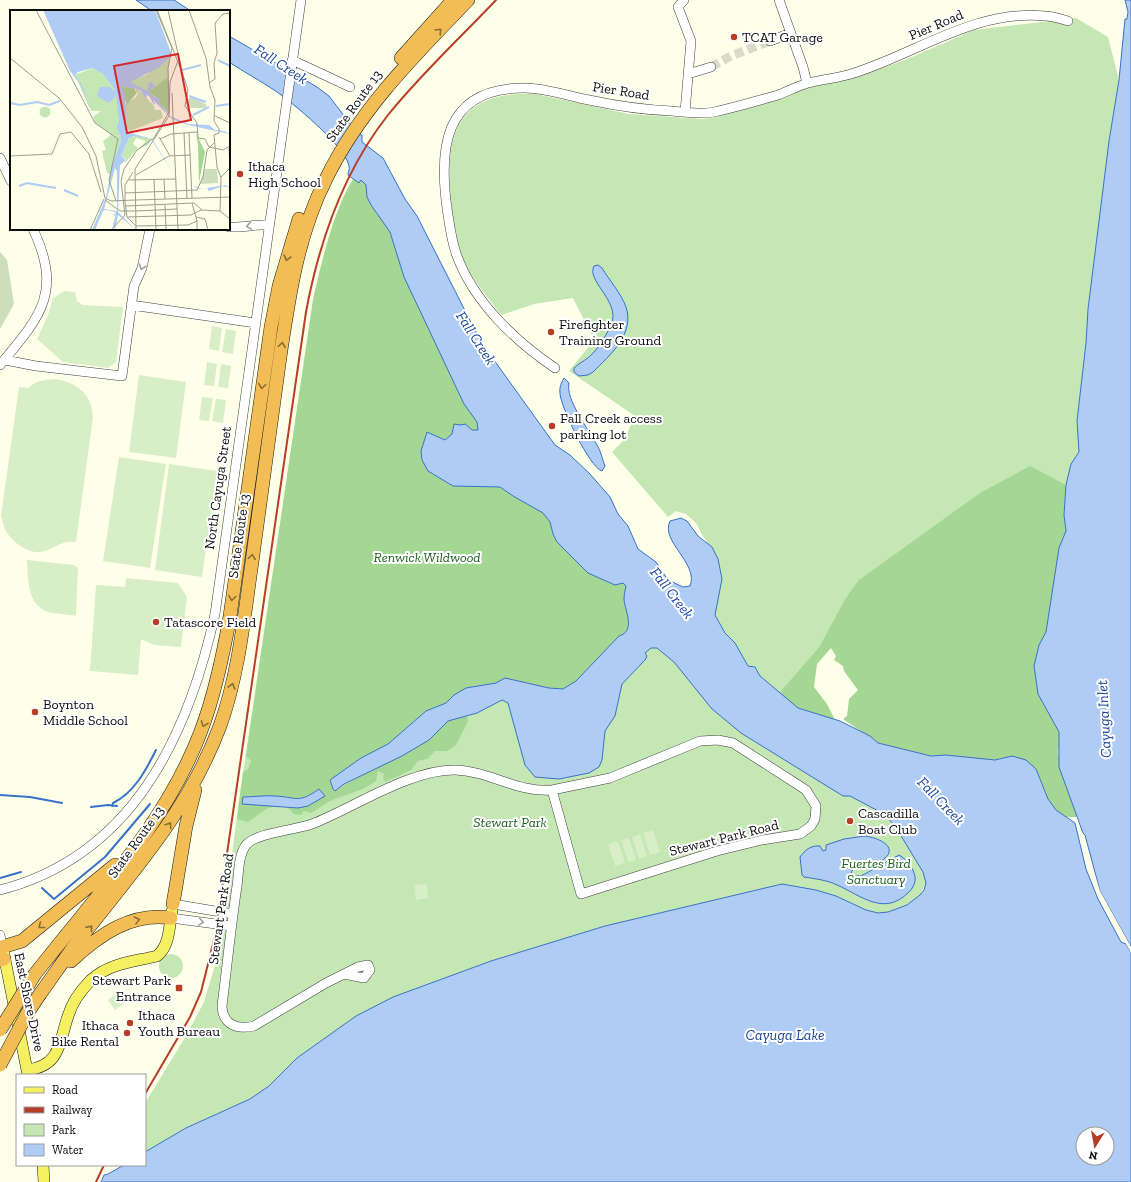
<svg xmlns="http://www.w3.org/2000/svg" width="1131" height="1182" viewBox="0 0 1131 1182" font-family="'Zilla Slab',serif">
  <style>
    .green { fill: #c4e7b4 }
    .forest { fill: #a4d794 }
    .cemetery { fill: #ccdebc }
    .pitch { fill: #d8eec6 }
    .water { fill: #afccf4; stroke: #3871c9; fill-rule: evenodd }
    .pier { fill: #feffe9 }
    .lines { fill: none; stroke-linecap: round; stroke-linejoin: round }
    .stream { stroke: #3871c9; stroke-width: 2 }
    .minor-tunnel { stroke: #dadac8; stroke-width: 9; stroke-dasharray: 9 4.5; stroke-linecap: butt }
    .minor-casing { stroke: #3e3e3e; stroke-width: 10 }
    .major-casing { stroke: #1c1c1c; stroke-width: 12 }
    .highway-casing { stroke: #1c1c1c; stroke-width: 14 }
    .minor { stroke: #fff; stroke-width: 9 }
    .major { stroke: #f5f062; stroke-width: 11 }
    .highway { stroke: #f1bd54; stroke-width: 13 }
    .rail { stroke: #b63e27; stroke-width: 2 }
    .highway-bridge-casing { stroke: #1c1c1c; stroke-width: 14; stroke-linecap: butt }
    .highway-bridge { stroke: #f1bd54; stroke-width: 13 }
    .oneway { stroke: #8a6d33 }
    .oneway2 { stroke: #9d9d9d }
    .poi-dot { fill: #b63e27; stroke: #fff; stroke-width: 1.5 }
    .labels { text-anchor: middle; dominant-baseline: central; stroke-width: 4; stroke-linejoin: round; paint-order: stroke }
    .street-label { font-size: 14px; fill: #0b0b0b; stroke: #fff }
    .poi-label { font-size: 14px; fill: #0b0b0b; stroke: #fff; text-anchor: start }
    .park-label { font-size: 14px; font-style: italic; fill: #1e601e; stroke: #fff }
    .water-label { font-size: 15px; font-style: italic; fill: #184598; stroke: #fff }
    .inset-river { fill: none; stroke: #afccf4; stroke-width: 2 }
    .inset-road { fill: none; stroke: #9d9d90; stroke-width: 1 }
    .view { fill: #d62828; fill-opacity: 0.15; stroke: #d62828; stroke-width: 2 }
    .inset-edge { fill: none; stroke: #0b0b0b; stroke-width: 2 }
  </style>
  <rect width="100%" height="100%" fill="#feffe9"/>
  <path class="green" d="M1076 18 1108 37 1119 80 1109 141 1088 309 1086 343 1077 421 1079 452 1071 464 1066 485 1061 483 845 599 819 647 779 693 760 676 755 667 748 666 735 643 725 633 715 615 722 579 718 559 701 533 697 524 686 514 676 511 668 517 612 452 624 440 635 416 569 371 594 340 573 298 534 304 501 315C488 297 472 280 463 259 456 241 453 219 451 200 444 131 459 91 536 94L629 114 701 119 711 118 775 100 810 86 856 77 905 60 974 30Z
    M364 159 422 266 665 612 912 789 895 826 923 872 926 883 920 895 907 905 888 912 878 913 866 910 836 896 816 890 782 884 605 926 491 961 393 997 297 1058 269 1086 250 1099 186 1128 145 1152V1103L186 1036 204 1002 220 949 239 800 313 300C324 250 340 204 364 159Z
    M159 966a12 12 0 1 1 24 0a12 12 0 1 1-24 0Z"/>
  <path class="forest" d="M353 179 359 183 361 180 366 185 367 197 390 232 464 404 477 422 478 431 472 430 465 424 453 428 452 434 445 440 437 436 428 471 453 486H500L513 496 543 513 550 522 553 534 557 542 588 573 615 585 623 583 626 586C625 590 624 595 624 599 625 611 636 631 619 636L576 681 563 689 549 688 505 678 496 683 466 688 454 695 446 703 426 711 388 744 361 758 330 780 335 791 360 776 402 756 430 739 448 721 467 716 468 721 456 745 447 751H435L427 759 418 761 411 770 385 782 383 778 384 774 378 771 376 781 365 788 330 801 311 813 304 811 301 815 294 814 288 808H298L319 789C295 804 299 797 275 796 264 795 254 797 243 797L254 805 275 806 266 809 248 822 237 819 243 772 248 769 251 761 246 756 313 300C321 264 333 211 353 179Z
    M1030 466 1066 485 1064 515 1066 531 1059 548 1046 632 1039 645 1038 694 1059 732 1060 743 1058 752 1077 817H1066L1056 810 1048 799 1036 769 1012 756 995 760 946 755 931 756 878 743 843 719 847 716 849 699 858 690 844 671 843 666 834 660 836 656 831 648 817 664 814 687 827 704 835 720 798 708 779 693 819 647 845 599 859 580 980 493Z"/>
  <path class="cemetery" d="M0 252 7 260 14 304 0 329Z"/>
  <path class="pitch" d="M64 291 75 292 77 301 83 305 123 307 116 362 108 368 63 362 37 339 48 315 53 298Z
    M212 326 222 328 219 351 209 349Z
    M226 329 236 331 233 354 222 352Z
    M207 362 217 364 214 386 204 385Z
    M221 364 231 366 228 388 218 387Z
    M139 375 186 382 176 458 129 452Z
    M54 379C76 382 92 393 93 417L76 542C60 540 55 549 41 552 29 554 14 543 7 533 4 529 3 521 1 516L19 387 28 388C36 381 43 380 54 379Z
    M202 397 213 398 209 421 199 420Z
    M216 399 226 400 223 423 212 421Z
    M119 457 166 464 150 568 103 561Z
    M169 464 217 471 202 577 155 570Z
    M27 560 74 565 78 568 76 616C67 614 56 614 48 612 27 605 28 578 27 560Z
    M126 578 178 583 187 597 181 647 154 645 141 639 138 675 90 671 96 585 125 587Z
    M653 830 660 852 650 855 643 833Z
    M640 834 647 856 639 859 632 837Z
    M629 838 636 860 628 862 621 840Z
    M618 841 625 863 615 866 608 844Z
    M427 884 428 898 416 900 414 885Z
    M118 992 126 1002 115 1010 108 1000Z"/>
  <path class="water" d="M136 0H174L191 11H152Z
    M1125 0H1131V947L1100 891 1085 835 1083 833 1059 767V732L1038 694 1034 666 1039 645 1046 632 1059 548 1066 531 1064 515 1066 485 1071 464 1079 452 1077 421 1086 343 1088 309 1109 141 1119 80 1125 19H1127L1128 12Z
    M229 36 317 87 329 96 358 134 362 135V142L383 158 405 199 417 216 481 342 555 445 570 455 590 474 610 497 618 514 628 526 638 549 656 562 668 580 683 587 690 586C699 563 660 542 670 521L681 518 687 521 698 536 712 547 718 559 722 579 715 615 725 633 735 643 748 666 755 667 760 676 798 708 840 721 870 736 878 743 931 756 946 755 995 760 1012 756 1026 760 1036 769 1048 799 1056 810 1075 823 1086 869 1098 899 1121 942 1126 944 1131 953V1182H101L104 1175 108 1174 124 1165H145V1152L186 1128 250 1099 269 1086 297 1058 356 1016 393 997 491 961 605 926 782 884 816 890 836 896 866 910 878 913 888 912 907 905 920 895 924 890 926 883 923 872 895 826 884 814 850 796H843L741 733 712 709 674 662 657 648H651L645 653 647 656 645 660 622 684 615 716 605 731 602 760 599 767 589 773 559 779 535 777 525 765 508 703 502 700 477 713 448 721 429 740 402 756 344 784 335 791 333 789 330 780 361 758 388 744 426 711 446 703 454 695 466 688 496 683 505 678 549 688 563 689 576 681 619 636C636 631 625 611 624 599 624 595 625 590 626 586L623 583 615 585 588 573 557 542 553 534 550 522 543 513 513 496 500 487 453 486 428 471 422 460 421 451 427 432 445 440 452 434 454 424 461 425 465 424 472 430H478L477 422 464 404 404 277 390 232 371 205 367 197 366 185 361 180 359 183 348 175C348 172 350 169 349 166 346 147 291 101 274 90 259 80 244 72 229 62ZM1083 1134H1107V1158H1083Z
    M598 265 602 268C609 280 621 293 626 307 635 334 610 355 593 372L588 375 579 376 574 372V368C580 362 589 359 594 352 601 345 608 332 612 322 619 301 586 280 594 266Z
    M564 378 569 383C565 399 589 430 597 445 601 451 602 459 605 466L602 471C590 468 560 406 560 393 559 387 562 382 564 378Z
    M319 789 325 796 308 806 298 808 242 804 243 797C254 797 264 795 275 796 297 797 298 804 319 789Z
    M865 836C885 839 902 851 876 864 873 866 870 868 867 868 864 868 860 866 857 866L851 872 853 876H861L899 855C905 858 912 866 914 873 917 880 914 887 909 892 884 917 862 896 837 885 827 880 816 879 804 877L802 875 800 857C805 850 811 845 820 846L823 851 826 850V845L844 839Z"/>
  <path class="pier" d="M1088 853 1100 891 1131 947V953L1098 891Z"/>
  <g class="lines">
    <path class="stream" d="M0 795 30 797 62 803
      M112 806 113 803C134 793 146 770 156 750
      M91 807 108 805 117 806
      M0 878 21 872
      M42 888 54 899 105 857 150 804"/>
    <path class="minor-tunnel" d="M711 67 731 56 770 41"/>
    <defs>
      <path id="minor" d="M684 0 678 7 691 41 685 112
        M779 0 803 67 807 83
        M770 41 791 33
        M292 60 350 87
        M688 74 711 67
        M0 158 11 181
        M229 227C243 228 256 224 269 225
        M131 305 256 323
        M5 360 36 366 122 376 134 286 142 268 150 229
        M0 365C40 317 63 293 33 229
        M555 368C515 341 474 302 457 256 452 243 450 229 448 215 438 151 442 88 524 88 546 88 568 96 589 100 617 106 644 110 672 111 686 112 701 115 714 112 736 107 757 101 778 95 788 91 798 86 808 83 824 79 839 78 854 73 917 53 976 9 1045 16 1053 16 1061 19 1068 21
        M718 740 733 743 806 790 816 806 815 819 811 826 800 834 762 840 717 851 581 894 552 790 610 778 700 741Z
        M0 890C132 856 188 737 215 614L301 0
        M173 904 233 914
        M171 918 231 926
        M0 935 2 947
        M344 974 358 967 368 965 370 970 364 978 344 974 326 983 254 1026C237 1030 223 1025 222 1006 227 966 231 926 237 886 239 873 238 856 246 845 255 833 296 830 312 824 353 808 411 769 455 770 489 771 518 793 552 790"/>
      <path id="major" d="M3 950 28 1075
        M27 1070C61 1066 59 1042 68 1016 72 1003 81 990 91 980 110 963 133 962 157 956 170 946 169 926 172 911
        M43 1165 44 1182"/>
      <path id="highway" d="M401 58 453 0
        M173 904 186 826 195 790
        M2 947 22 941 115 865
        M0 960 4 959
        M71 961C99 935 131 912 171 918
        M35 974C95 897 166 824 201 731 215 694 223 656 230 616L271 327 279 286 299 219
        M40 994C51 979 61 964 72 949 129 875 186 816 220 726 239 673 244 617 252 562 261 493 271 425 280 357 289 296 298 234 326 179 360 109 415 55 468 0"/>
    </defs>
    <use href="#minor" class="minor-casing"/>
    <use href="#major" class="major-casing"/>
    <use href="#highway" class="highway-casing"/>
    <use href="#minor" class="minor"/>
    <use href="#major" class="major"/>
    <use href="#highway" class="highway"/>
    <path class="rail" d="M145 1094 190 1017 201 992 215 936 306 312C319 242 343 172 388 115 421 74 460 38 496 0
      M96 1182 104 1165"/>
    <defs>
      <path id="highway-bridge" d="M0 1030 35 974
        M0 1065 28 1012 40 994"/>
    </defs>
    <use href="#highway-bridge" class="highway-bridge-casing"/>
    <use href="#highway-bridge" class="highway-bridge"/>
  </g>
  <defs><path id="oneway-chevron" d="M-2-3.5L2.5 0L-2 3.5" fill="none" stroke-width="1.6" stroke-linecap="round" stroke-linejoin="round"/></defs>
  <g class="oneway">
    <use href="#oneway-chevron" transform="translate(439 31) rotate(-46)"/>
    <use href="#oneway-chevron" transform="translate(287 258) rotate(105)"/>
    <use href="#oneway-chevron" transform="translate(282 345) rotate(-82)"/>
    <use href="#oneway-chevron" transform="translate(262 386) rotate(98)"/>
    <use href="#oneway-chevron" transform="translate(252 557) rotate(-82)"/>
    <use href="#oneway-chevron" transform="translate(232 598) rotate(98)"/>
    <use href="#oneway-chevron" transform="translate(232 686) rotate(-75)"/>
    <use href="#oneway-chevron" transform="translate(204 724) rotate(110)"/>
    <use href="#oneway-chevron" transform="translate(169 825) rotate(-57)"/>
    <use href="#oneway-chevron" transform="translate(137 920) rotate(-14)"/>
    <use href="#oneway-chevron" transform="translate(41 926) rotate(142)"/>
    <use href="#oneway-chevron" transform="translate(90 928) rotate(-51)"/>
  </g>
  <g class="oneway2">
    <use href="#oneway-chevron" transform="translate(249 226) rotate(170)"/>
    <use href="#oneway-chevron" transform="translate(142 267) rotate(108)"/>
    <use href="#oneway-chevron" transform="translate(201 922) rotate(9)"/>
  </g>
  <g class="poi-dot">
    <circle cx="734" cy="37" r="4"/>
    <circle cx="240" cy="174" r="4"/>
    <circle cx="551" cy="332" r="4"/>
    <circle cx="552" cy="426" r="4"/>
    <circle cx="156" cy="622" r="4"/>
    <circle cx="35" cy="712" r="4"/>
    <circle cx="850" cy="821" r="4"/>
    <rect x="175" y="984" width="8" height="8" rx="2"/>
    <circle cx="130" cy="1023" r="4"/>
    <circle cx="127" cy="1033" r="4"/>
  </g>
  <g class="labels">
    <g class="street-label">
      <text transform="translate(936 25) rotate(-23)">Pier Road</text>
      <text transform="translate(621 91) rotate(9)">Pier Road</text>
      <text transform="translate(354 106) rotate(-54)">State Route 13</text>
      <text transform="translate(218 488) rotate(-82)">North Cayuga Street</text>
      <text transform="translate(239 536) rotate(-82)">State Route 13</text>
      <text transform="translate(724 838) rotate(-14)">Stewart Park Road</text>
      <text transform="translate(136 842) rotate(-54)">State Route 13</text>
      <text transform="translate(221 909) rotate(-82)">Stewart Park Road</text>
      <text transform="translate(29 1002) rotate(78)">East Shore Drive</text>
    </g>
    <g class="poi-label">
      <text x="742" y="37">TCAT Garage</text>
      <text x="248" y="166">Ithaca<tspan x="248" dy="16">High School</tspan></text>
      <text x="559" y="324">Firefighter<tspan x="559" dy="16">Training Ground</tspan></text>
      <text x="560" y="418">Fall Creek access<tspan x="560" dy="16">parking lot</tspan></text>
      <text x="164" y="622">Tatascore Field</text>
      <text x="43" y="704">Boynton<tspan x="43" dy="16">Middle School</tspan></text>
      <text x="858" y="813">Cascadilla<tspan x="858" dy="16">Boat Club</tspan></text>
      <text x="171" y="980" text-anchor="end">Stewart Park<tspan x="171" dy="16">Entrance</tspan></text>
      <text x="138" y="1015">Ithaca<tspan x="138" dy="16">Youth Bureau</tspan></text>
      <text x="119" y="1025" text-anchor="end">Ithaca<tspan x="119" dy="16">Bike Rental</tspan></text>
    </g>
    <g class="park-label">
      <text x="427" y="557">Renwick Wildwood</text>
      <text x="510" y="822">Stewart Park</text>
      <text x="876" y="863">Fuertes Bird<tspan x="876" dy="16">Sanctuary</tspan></text>
    </g>
    <g class="water-label">
      <text transform="translate(281 64) rotate(33)">Fall Creek</text>
      <text transform="translate(476 338) rotate(57)">Fall Creek</text>
      <text transform="translate(672 593) rotate(52)">Fall Creek</text>
      <text transform="translate(1104 719) rotate(-93)">Cayuga Inlet</text>
      <text transform="translate(941 801) rotate(46)">Fall Creek</text>
      <text x="785" y="1035">Cayuga Lake</text>
    </g>
  </g>
  <g transform="translate(10 10)">
    <rect width="220" height="220" fill="#feffe9"/>
    <path d="M160 46 158 59 160 97H152L135 82 121 76 119 71 136 65ZM83 58 93 64 105 80 107 86 109 112 106 117 110 121 111 131 101 164 97 163 92 141 96 140 93 131 101 125 107 129 85 113 83 107 91 101H81L65 65ZM129 80 144 96 145 100H151L153 108 120 121 117 118 115 95 126 87ZM29.5 102a5.5 5.5 0 1 1 11 0a5.5 5.5 0 1 1-11 0ZM125 126 141 129 139 134 129 139 136 131 126 128 123 134 128 138 115 153 116 149 111 146 119 128Z" fill="#c4e7b4"/>
    <path d="M158 67V69L159 104 149 92 151 90 138 82ZM111 76 124 78 127 83 126 79 129 80 117 95ZM186 123 195 142 189 173 188 134Z" fill="#a4d794"/>
    <path d="M179 88H184L197 95 195 98H179L176 93ZM195 159H207L208 173 190 174Z" fill="#ccdebc"/>
    <path d="M33 0H145L162 45 148 58 120 72 137 81 139 73 142 72 145 76 153 69 138 82 144 87 151 88 149 92 160 106 178 114 199 115 205 120 214 121 220 124 178 115 162 109 143 90 145 94 144 95 139 86 136 85 137 88 135 87 130 80 111 76 115 84 117 122 142 129 167 169 182 176 188 177 191 179 215 175 220 178 213 176 199 181 197 178 190 179 182 176 167 169 141 129 124 126 119 128 111 146 116 150 110 155 108 202 126 220 108 205 105 220 103 215 106 204 104 206H103L106 202 96 200 93 201 85 220H82L96 187 102 156 111 131 110 124H104L110 123 106 117 109 112 106 85 104 83 105 87 99 93 87 86 90 77H100L103 81 105 80 93 64 83 58 68 62 65 65 72 75 81 101 70 74 60 61ZM105 158 107 161V201L94 199Z" fill="#afccf4" fill-rule="evenodd"/>
    <path class="inset-river" d="M208 50 220 56M172 60 191 55M179 86 196 92M0 93 10 95 27 92 39 95 50 91M206 96 219 94M183 105 199 97M9 176 17 173 46 178M54 180 68 186"/>
    <path class="inset-road" d="M26 0 85 113 108 129 99 170 106 191M147 0 170 57M179 0 196 48 200 77 205 90 204 111 209 119V123L204 125 207 157 211 168 210 201M0 48 49 88 72 117 86 146 95 188 101 191 125 190M171 59 178 80 175 96 187 113 188 128 195 129 199 137M199 73 205 69 204 53 207 43 205 13 213 4 220 3M162 83 168 220M205 106 220 113M174 123 177 188M179 123 182 188M149 127 160 146M150 129 161 124 187 122M199 137 213 140 220 136M219 138 220 158M0 146 42 144 50 124 61 122 79 144 91 182M123 162 115 175V192L117 207 126 216M126 165 159 146 181 145M211 167 220 158M144 169 146 220M154 169 155 189M119 170 166 169M115 183 187 180 193 167 197 140 204 133M220 184V200M95 190 110 201H125M126 190 220 187M182 193 187 211M155 194 156 220M115 196 184 193 192 200M126 201 167 199M117 207 181 205 191 200 210 201 220 209M186 207 195 209 198 220M126 216 178 215 187 211V220M80 220 94 189M101 220 115 205 111 171 114 159 127 140 144 128 159 102 158 58 162 38 146 0M126 220 125 159 159 106 160 72 169 48 158 0"/>
    <path class="view" d="M168 44 181 110 117 123 104 56Z"/>
    <rect width="220" height="220" class="inset-edge"/>
  </g>
  <rect x="16" y="1074" width="130" height="92" fill="#ffffff" stroke="#9d9d9d"/>
  <rect x="24" y="1087" width="20" height="6" fill="#f5f062" stroke="#9d9d9d"/>
  <text x="52" y="1094" font-size="12" fill="#0b0b0b">Road</text>
  <rect x="24" y="1107" width="20" height="6" fill="#b63e27" stroke="#9d9d9d"/>
  <text x="52" y="1114" font-size="12" fill="#0b0b0b">Railway</text>
  <rect x="24" y="1124" width="20" height="12" fill="#c4e7b4" stroke="#9d9d9d"/>
  <text x="52" y="1134" font-size="12" fill="#0b0b0b">Park</text>
  <rect x="24" y="1144" width="20" height="12" fill="#afccf4" stroke="#9d9d9d"/>
  <text x="52" y="1154" font-size="12" fill="#0b0b0b">Water</text>
  <g transform="translate(1095 1146) rotate(191)"><circle r="19" fill="#ffffff" stroke="#9d9d9d"/>
  <path d="M0-3L7 15L0 10L-7 15Z" fill="#b63e27"/>
  <text y="-6" font-size="11" font-weight="bold" text-anchor="middle" fill="#0b0b0b">N</text>
  </g>
</svg>
